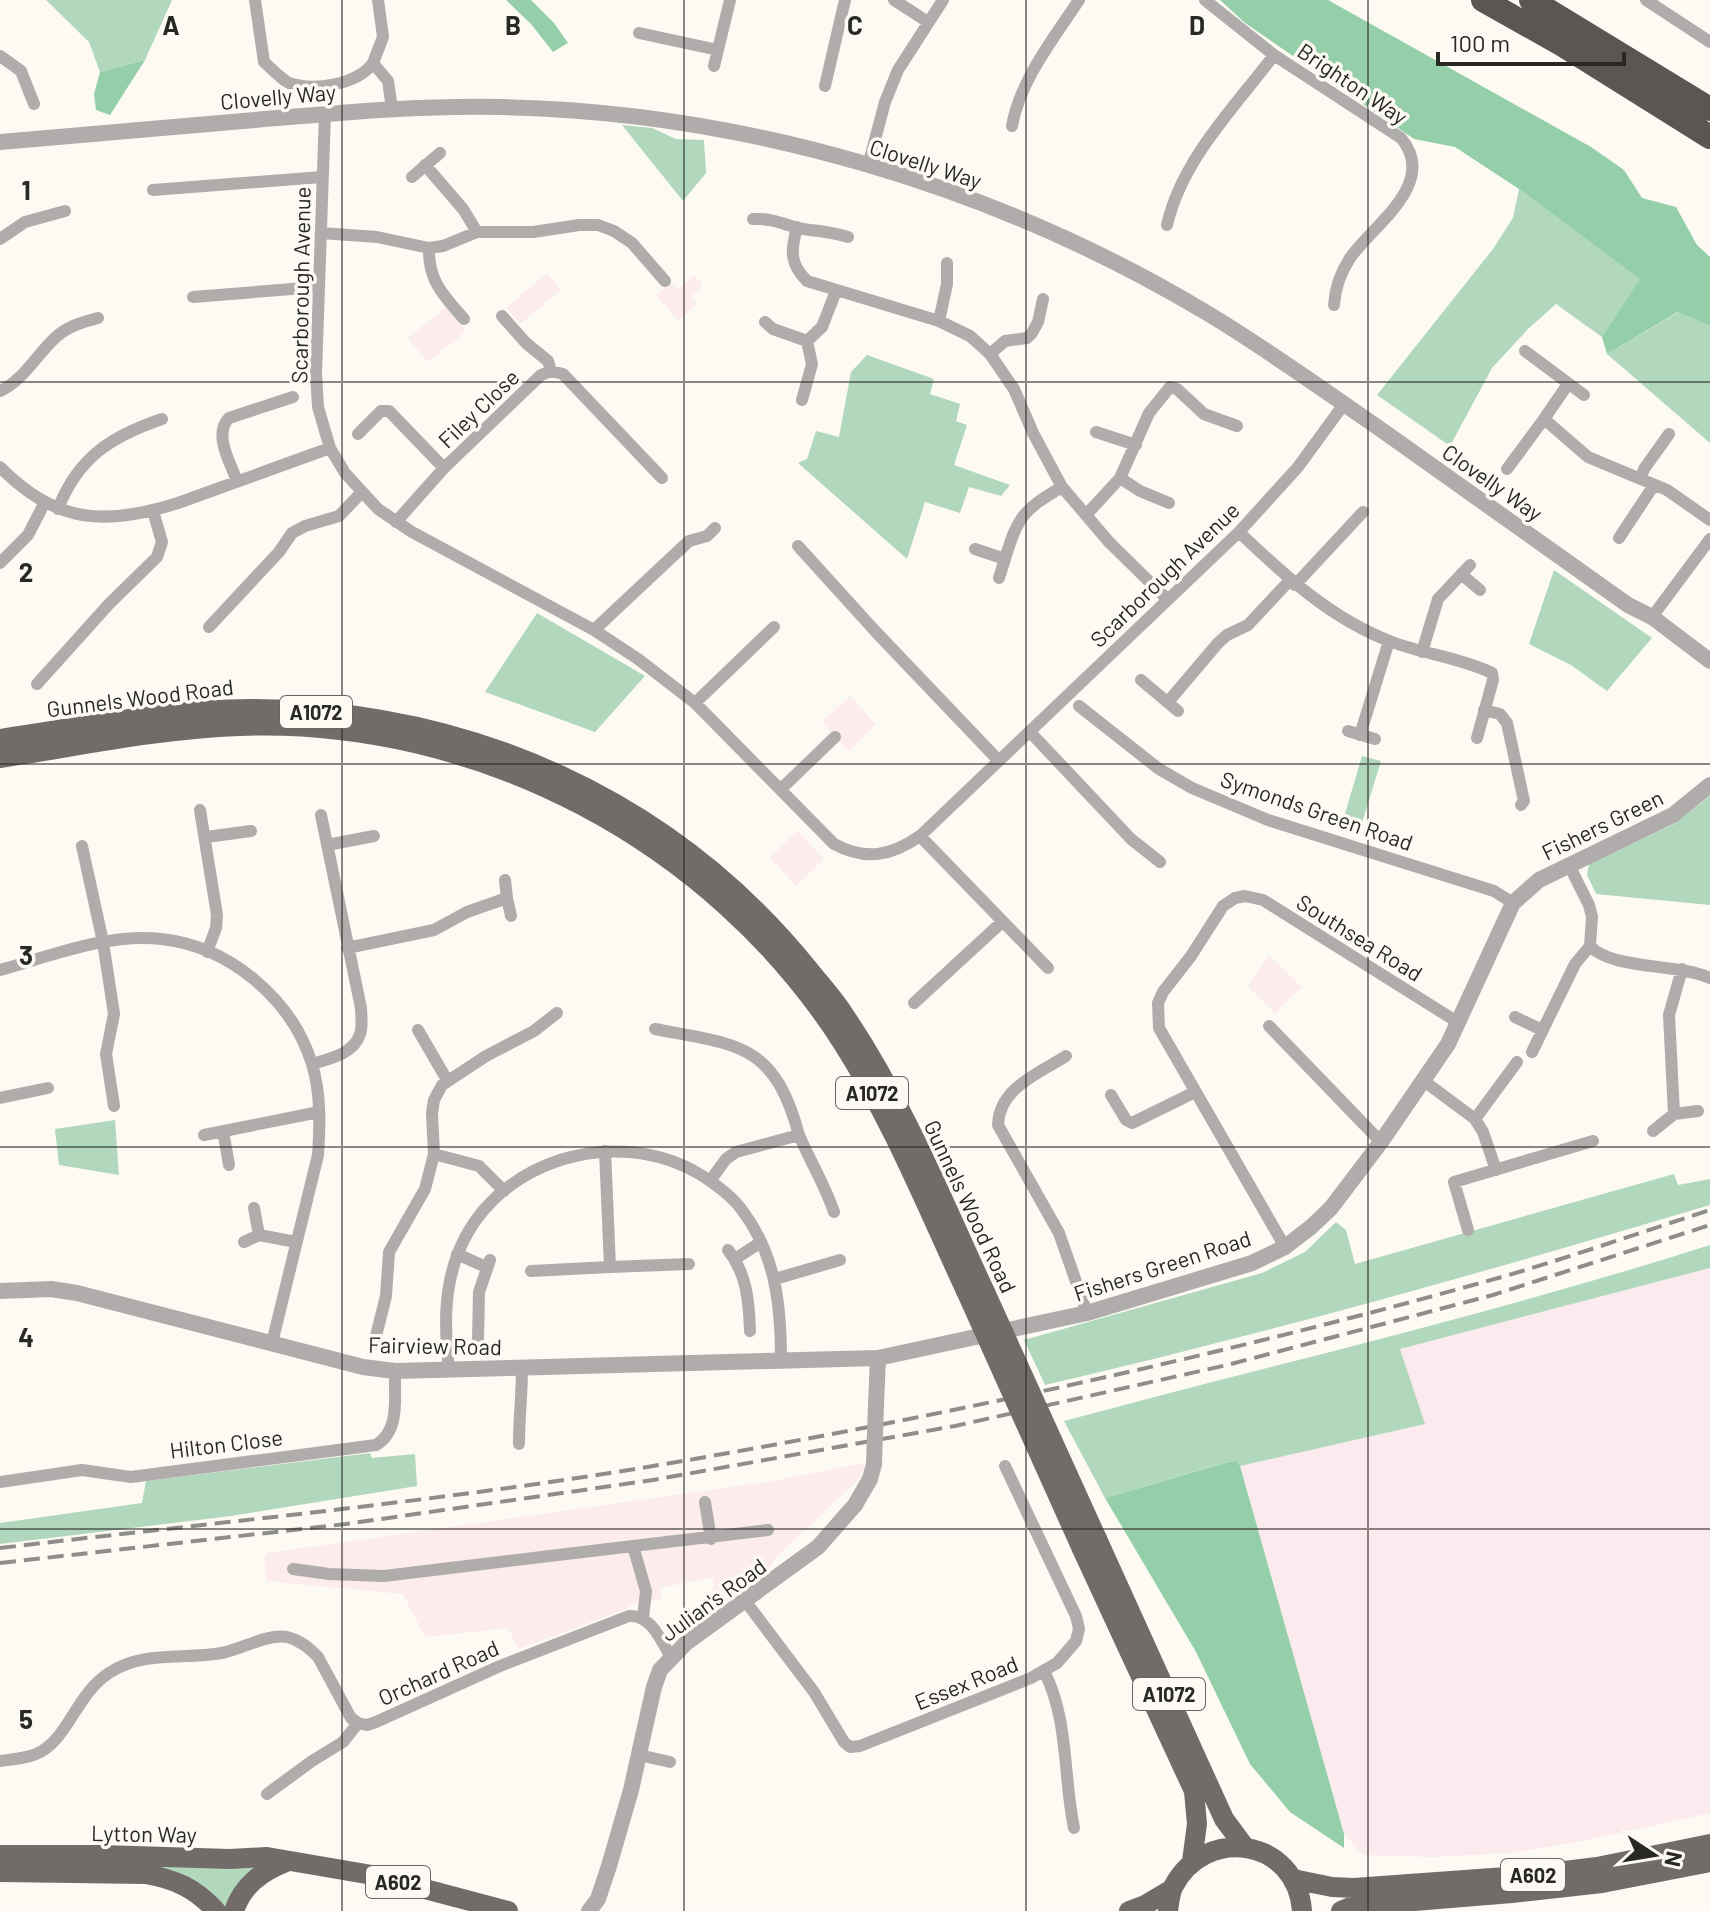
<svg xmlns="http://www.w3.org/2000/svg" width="1710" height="1911" viewBox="0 0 1710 1911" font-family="Barlow,sans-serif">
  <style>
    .industrial { fill: #fcecec }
    .education { fill: #fcebee }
    .green { fill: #b1d7bd }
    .forest { fill: #94cfa9 }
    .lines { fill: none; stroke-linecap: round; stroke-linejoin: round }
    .minor { stroke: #afacab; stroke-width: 12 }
    .tertiary { stroke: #afacab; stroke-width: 16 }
    .primary { stroke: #716c6a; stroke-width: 20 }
    .motorway { stroke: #5b5554; stroke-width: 24 }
    .rail { stroke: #8e8d89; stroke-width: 4; stroke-dasharray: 16 8; stroke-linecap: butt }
    .tertiary-bridge { stroke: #afacab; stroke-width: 16 }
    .primary-bridge { stroke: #716c6a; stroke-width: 20 }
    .grid { fill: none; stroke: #282825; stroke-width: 2; stroke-opacity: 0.55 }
    .labels { text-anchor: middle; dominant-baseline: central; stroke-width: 7; stroke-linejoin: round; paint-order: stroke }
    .shield { fill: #fcfaf3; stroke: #686763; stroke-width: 2 }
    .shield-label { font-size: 20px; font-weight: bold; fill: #282825 }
    .street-label { font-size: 22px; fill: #282825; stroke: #fcfaf3 }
    .grid-label { font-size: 26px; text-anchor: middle; font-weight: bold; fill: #282825; stroke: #fcfaf3; stroke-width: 7; stroke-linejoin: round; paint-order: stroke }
  </style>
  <rect width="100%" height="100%" fill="#fcfaf3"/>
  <path class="industrial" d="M547 273 561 290 520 324 506 308Z
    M694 275 703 285 691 296 697 304 679 321 656 295 670 283 678 289Z
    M446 307 466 331 428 362 408 338Z
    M850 696 876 724 848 751 822 722Z
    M798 831 824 859 796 886 770 857Z
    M1269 955 1302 987 1275 1013 1248 987Z
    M864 1463 862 1476 776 1558 761 1577 714 1610 713 1577 660 1588 662 1599 632 1604 629 1608 518 1649 508 1628 425 1637 403 1594 267 1581 264 1559 267 1553 768 1482Z"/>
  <path class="education" d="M1710 1268V1813L1588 1840 1513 1853 1432 1857 1363 1855 1344 1834 1240 1466 1424 1424 1400 1349Z"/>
  <path class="green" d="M46 0H172L145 60 100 72 89 42Z
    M622 125 652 128 676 139 704 140 706 173 683 201Z
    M1519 189 1641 279 1602 337 1556 304 1528 329 1492 368 1450 446 1377 395 1493 249 1513 218Z
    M1679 312 1710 326V443L1607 354Z
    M867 355 934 379 930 394 960 404 956 421 967 425 954 465 1010 485 1001 496 969 487 960 513 925 502 907 559 798 463 807 459 816 431 839 437 851 372Z
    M1554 570 1652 638 1607 691 1571 665 1529 644Z
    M537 613 645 676 595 732 485 692Z
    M1362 756 1381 761 1359 833 1341 827Z
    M1710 796V905L1596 894 1587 875 1589 864 1674 824Z
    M115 1120 119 1175 59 1165 55 1129Z
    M1674 1174 1678 1185 1710 1179V1205C1489 1271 1269 1333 1045 1385L1024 1340 1262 1273 1305 1252 1336 1222 1346 1230 1355 1264Z
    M1710 1245V1268L1400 1349 1425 1424 1240 1466 1234 1460 1105 1498 1064 1421C1280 1363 1497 1313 1710 1245Z
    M370 1453 372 1458 415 1454 417 1486 231 1516 0 1544V1523L142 1503 146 1481Z
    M143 1864 259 1865 228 1911Z"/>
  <path class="forest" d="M506 0H531L554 23 568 43 553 52 531 24Z
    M1220 0H1328L1591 147 1624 170 1642 198 1676 207 1697 245 1710 257V326L1678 312 1607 354 1602 337 1640 279 1519 189 1455 147 1414 139 1245 23Z
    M145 60 110 115 96 110 94 94 100 72Z
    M1235 1460 1240 1466 1344 1834V1848L1290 1812 1250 1764 1196 1652 1105 1498Z"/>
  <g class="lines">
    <path class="minor" d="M255 0 264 62C271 68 281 79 289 83 314 92 358 84 373 63
      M378 0 383 37 373 63 388 81 392 109
      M894 0 928 22
      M1205 0 1274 55 1401 138C1439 183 1373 225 1350 258 1341 272 1335 289 1334 305
      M1646 0 1710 42
      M639 33 718 50
      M0 56 21 71 34 104
      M714 66 730 0
      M825 86 845 0
      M325 114 316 373 318 407 330 448 345 473 378 509 412 532 594 630 638 659 695 703 834 844C866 861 891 856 920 836L1239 532 1298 467 1344 404
      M1012 126C1020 80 1054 38 1079 0
      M425 165 463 209 477 232
      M868 166 885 102 898 70 943 0
      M412 177 440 153
      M153 190 322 177
      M753 219C778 218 788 228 810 230 823 231 834 233 848 237
      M1167 225C1182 159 1235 107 1274 55
      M797 227C791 250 789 263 807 281L939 321 970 336 990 354 1014 389 1033 433 1062 487 1109 542 1168 600
      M321 233 377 237 429 248 443 246 477 232H533L579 225H598L614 231 632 243 665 281
      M0 239 25 222 65 211
      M429 248C428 281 444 296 464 319
      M193 297 317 287
      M502 316 526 343 548 361 551 371
      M939 321 947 284V263
      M765 322 773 329 807 341 822 327 836 291
      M1525 351 1584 395
      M990 354 1005 341 1027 338 1032 333 1038 322 1043 299
      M1568 384 1544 419 1588 457 1667 490 1710 520
      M0 391C24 380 37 354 56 337 68 326 83 322 98 318
      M802 400 812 364 807 341
      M1096 432 1136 445
      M358 434 381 411H389L444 468
      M0 467C56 524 105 526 178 503L330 448
      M1507 469 1544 419
      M1641 477 1644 469 1669 434
      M1120 478 1140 491 1169 503
      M237 481C230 462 213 434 229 418L293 397
      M58 509C78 457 112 436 162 419
      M1086 515 1120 478 1149 413 1170 387 1177 389 1204 414 1237 426
      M396 522 444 468 541 375 551 371 563 374 662 478
      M1239 532C1285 576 1331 619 1392 642 1424 654 1461 658 1492 673L1493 680 1477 738
      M1619 538 1654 485
      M798 546 876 632 999 761
      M975 549 1005 559C1018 516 1023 510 1062 487
      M0 563 28 535 45 502
      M1461 574 1480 590
      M999 578 1005 559
      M1295 585 1363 512
      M1652 617 1710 539
      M209 627 279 552 292 533 305 526 339 516 361 493
      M594 630 689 541 707 536 715 528
      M1422 652 1438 599 1470 565
      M1141 680 1178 711
      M37 684 109 604 157 557 162 542 153 511
      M1168 702 1218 643 1227 635 1248 625 1290 580
      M695 703 774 627
      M1079 706 1159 769 1192 788 1268 820 1494 891 1513 903
      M1484 710 1500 714 1507 723 1524 801 1521 805
      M1348 731 1375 739
      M1030 732 1131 839 1160 862
      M1360 735 1389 641
      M781 789 835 737
      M200 810 217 915 216 928 207 952
      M920 836 1048 968
      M206 837 251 831
      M327 845 374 836
      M82 846 103 942 114 1014 106 1054 114 1106
      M507 898 511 916
      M1590 946C1612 970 1677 963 1710 978
      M347 948 434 930 467 912 507 898 505 880
      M0 970C51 956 107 933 161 939 229 946 292 999 312 1064 321 1094 320 1125 318 1155L272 1343
      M914 1003 1002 922
      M1515 1017 1542 1030
      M1269 1026 1381 1142
      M655 1029C739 1045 774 1043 799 1135
      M418 1030 447 1080
      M1532 1052 1575 964 1590 946 1592 917 1589 905 1569 865
      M1066 1056C1038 1074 999 1088 998 1125L1059 1233 1087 1313
      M312 1064C329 1059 354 1054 360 1034 363 1027 361 1015 361 1008L321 815
      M1424 1081 1475 1119 1483 1132 1496 1170
      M1111 1095 1126 1120 1132 1123 1195 1092
      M0 1098 48 1088
      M1674 1114 1669 1015 1682 969
      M1475 1119 1517 1062
      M223 1131 229 1165
      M1653 1131 1674 1114 1698 1111
      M204 1135 319 1112
      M605 1151 610 1267 689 1264
      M434 1154 432 1113 434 1100 442 1085 486 1056 534 1031 557 1013
      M710 1181 726 1159 736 1152 799 1135C810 1161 825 1185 834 1212
      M254 1208 259 1235 296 1242
      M1468 1230 1454 1182 1593 1141
      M244 1242 259 1235
      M1285 1247 1159 1028 1158 1003 1163 992 1191 956 1223 906 1235 898 1245 896 1263 900 1459 1023
      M728 1250C747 1274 749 1302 750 1331
      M457 1254 486 1267
      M735 1259 761 1242
      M531 1271 610 1267
      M775 1279 840 1260
      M478 1340 479 1292 490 1260
      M374 1344 386 1296 389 1252 425 1189 434 1154 479 1166 504 1191
      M449 1371C445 1331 443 1294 457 1256 492 1160 616 1123 701 1175 715 1184 732 1196 742 1210 776 1255 781 1306 781 1360
      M519 1444C519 1418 522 1394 522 1368
      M0 1482 82 1470 131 1477 376 1445C401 1430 394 1396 395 1371
      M705 1502 711 1539
      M293 1569 329 1574 384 1576 633 1546
      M746 1602 814 1692 844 1742 850 1747 860 1746 1031 1678 1057 1663 1076 1641 1079 1629 1076 1616 1005 1466
      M643 1618 646 1591 633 1546 768 1530
      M1044 1671C1069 1720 1063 1775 1074 1828
      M639 1755 670 1762
      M0 1761C12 1759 25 1759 36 1754 68 1741 75 1695 109 1673 145 1650 182 1660 222 1653 243 1649 265 1634 287 1637 300 1640 309 1648 318 1657L351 1718 358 1723
      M267 1794 312 1761 343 1742 358 1723 367 1725 376 1722 500 1666 629 1616C651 1614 661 1641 671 1657"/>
    <path class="tertiary" d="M0 142C85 135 170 127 255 120 337 113 419 105 502 107 747 112 997 187 1207 313 1267 349 1325 391 1383 431 1464 489 1546 547 1628 605L1652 617 1710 661
      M0 1291 51 1289 77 1293 363 1367 395 1371 878 1358 1087 1313 1252 1263 1285 1247 1311 1227 1331 1208 1381 1142 1448 1044 1513 903 1539 880 1673 815 1710 785
      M876 1405 878 1358
      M589 1911 598 1899 609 1866 631 1790 654 1687 660 1670 686 1643 818 1547 855 1505 870 1479 874 1464"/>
    <path class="primary" d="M0 739C83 727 167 709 251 709 470 709 673 800 810 971 822 986 835 1000 845 1016 903 1102 942 1199 985 1292
      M0 758C79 746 159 729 239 726 478 717 713 841 842 1042 892 1120 927 1207 966 1291
      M1097 1539 1224 1819 1244 1846
      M1082 1549 1194 1791 1197 1824 1192 1861
      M0 1855H102L230 1859 267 1857 372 1875 508 1911
      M0 1872 145 1874C175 1879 195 1888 216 1911
      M1293 1879 1332 1887 1354 1888 1532 1875 1597 1867 1710 1844
      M234 1911C243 1885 261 1872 286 1862
      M1129 1911 1145 1905 1172 1889
      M1168 1911C1169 1903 1170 1894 1173 1887 1206 1824 1297 1839 1302 1911
      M1341 1911 1353 1906 1512 1893 1602 1883 1710 1862"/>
    <path class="motorway" d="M1483 0 1563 45 1710 137
      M1531 0 1710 109"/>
    <path class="rail" d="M0 1548C218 1522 437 1502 653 1466 933 1419 1211 1358 1484 1282 1560 1261 1635 1234 1710 1210
      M0 1563 346 1524 653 1480 955 1426 1227 1365 1493 1295 1710 1225"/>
    <path class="tertiary-bridge" d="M874 1464 876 1405"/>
    <path class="primary-bridge" d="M966 1291 1082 1549
      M985 1292 1097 1539"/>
  </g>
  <path class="grid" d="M342 0V1911M684 0V1911M1026 0V1911M1368 0V1911M0 382H1710M0 764H1710M0 1147H1710M0 1529H1710"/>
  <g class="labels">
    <g class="shield">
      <rect x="280" y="696" width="72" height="32" rx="6"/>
      <rect x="836" y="1077" width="72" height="32" rx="6"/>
      <rect x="1133" y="1678" width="72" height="32" rx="6"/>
      <rect x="1501" y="1859" width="64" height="32" rx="6"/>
      <rect x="366" y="1866" width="64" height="32" rx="6"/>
    </g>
    <g class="shield-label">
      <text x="316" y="712">A1072</text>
      <text x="872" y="1093">A1072</text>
      <text x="1169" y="1694">A1072</text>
      <text x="1533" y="1875">A602</text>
      <text x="398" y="1882">A602</text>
    </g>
    <g class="street-label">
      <text transform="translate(1353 83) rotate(34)">Brighton Way</text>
      <text transform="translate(278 96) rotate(-5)">Clovelly Way</text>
      <text transform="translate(926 163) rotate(18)">Clovelly Way</text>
      <text transform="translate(300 285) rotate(-89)">Scarborough Avenue</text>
      <text transform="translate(478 408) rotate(-44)">Filey Close</text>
      <text transform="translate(1493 482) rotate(35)">Clovelly Way</text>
      <text transform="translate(1164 574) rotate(-44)">Scarborough Avenue</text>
      <text transform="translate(140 697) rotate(-7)">Gunnels Wood Road</text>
      <text transform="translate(1317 810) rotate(19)">Symonds Green Road</text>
      <text transform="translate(1602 824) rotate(-26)">Fishers Green</text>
      <text transform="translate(1360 937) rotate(32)">Southsea Road</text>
      <text transform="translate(971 1206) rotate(65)">Gunnels Wood Road</text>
      <text transform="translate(1162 1265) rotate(-18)">Fishers Green Road</text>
      <text transform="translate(435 1345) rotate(1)">Fairview Road</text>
      <text transform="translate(226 1443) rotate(-7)">Hilton Close</text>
      <text transform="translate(713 1599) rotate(-36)">Julian's Road</text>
      <text transform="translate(438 1672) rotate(-24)">Orchard Road</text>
      <text transform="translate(966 1682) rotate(-22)">Essex Road</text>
      <text transform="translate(144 1833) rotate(1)">Lytton Way</text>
    </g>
  </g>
  <g class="grid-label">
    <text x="171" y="35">A</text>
    <text x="513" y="35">B</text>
    <text x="855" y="35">C</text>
    <text x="1197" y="35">D</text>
    <text x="26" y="200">1</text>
    <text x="26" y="582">2</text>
    <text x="26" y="965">3</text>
    <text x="26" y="1347">4</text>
    <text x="26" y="1729">5</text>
  </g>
  <g transform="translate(1654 1855) rotate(102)" stroke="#fcfaf3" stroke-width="6" paint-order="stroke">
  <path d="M0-6L14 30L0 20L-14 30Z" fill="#282825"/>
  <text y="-12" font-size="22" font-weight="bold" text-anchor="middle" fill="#282825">N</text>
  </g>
  <path d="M1438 52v12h186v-12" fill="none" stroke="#282825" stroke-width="4"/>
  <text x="1450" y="52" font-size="24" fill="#282825" stroke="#fcfaf3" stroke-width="6" paint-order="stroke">100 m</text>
</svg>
